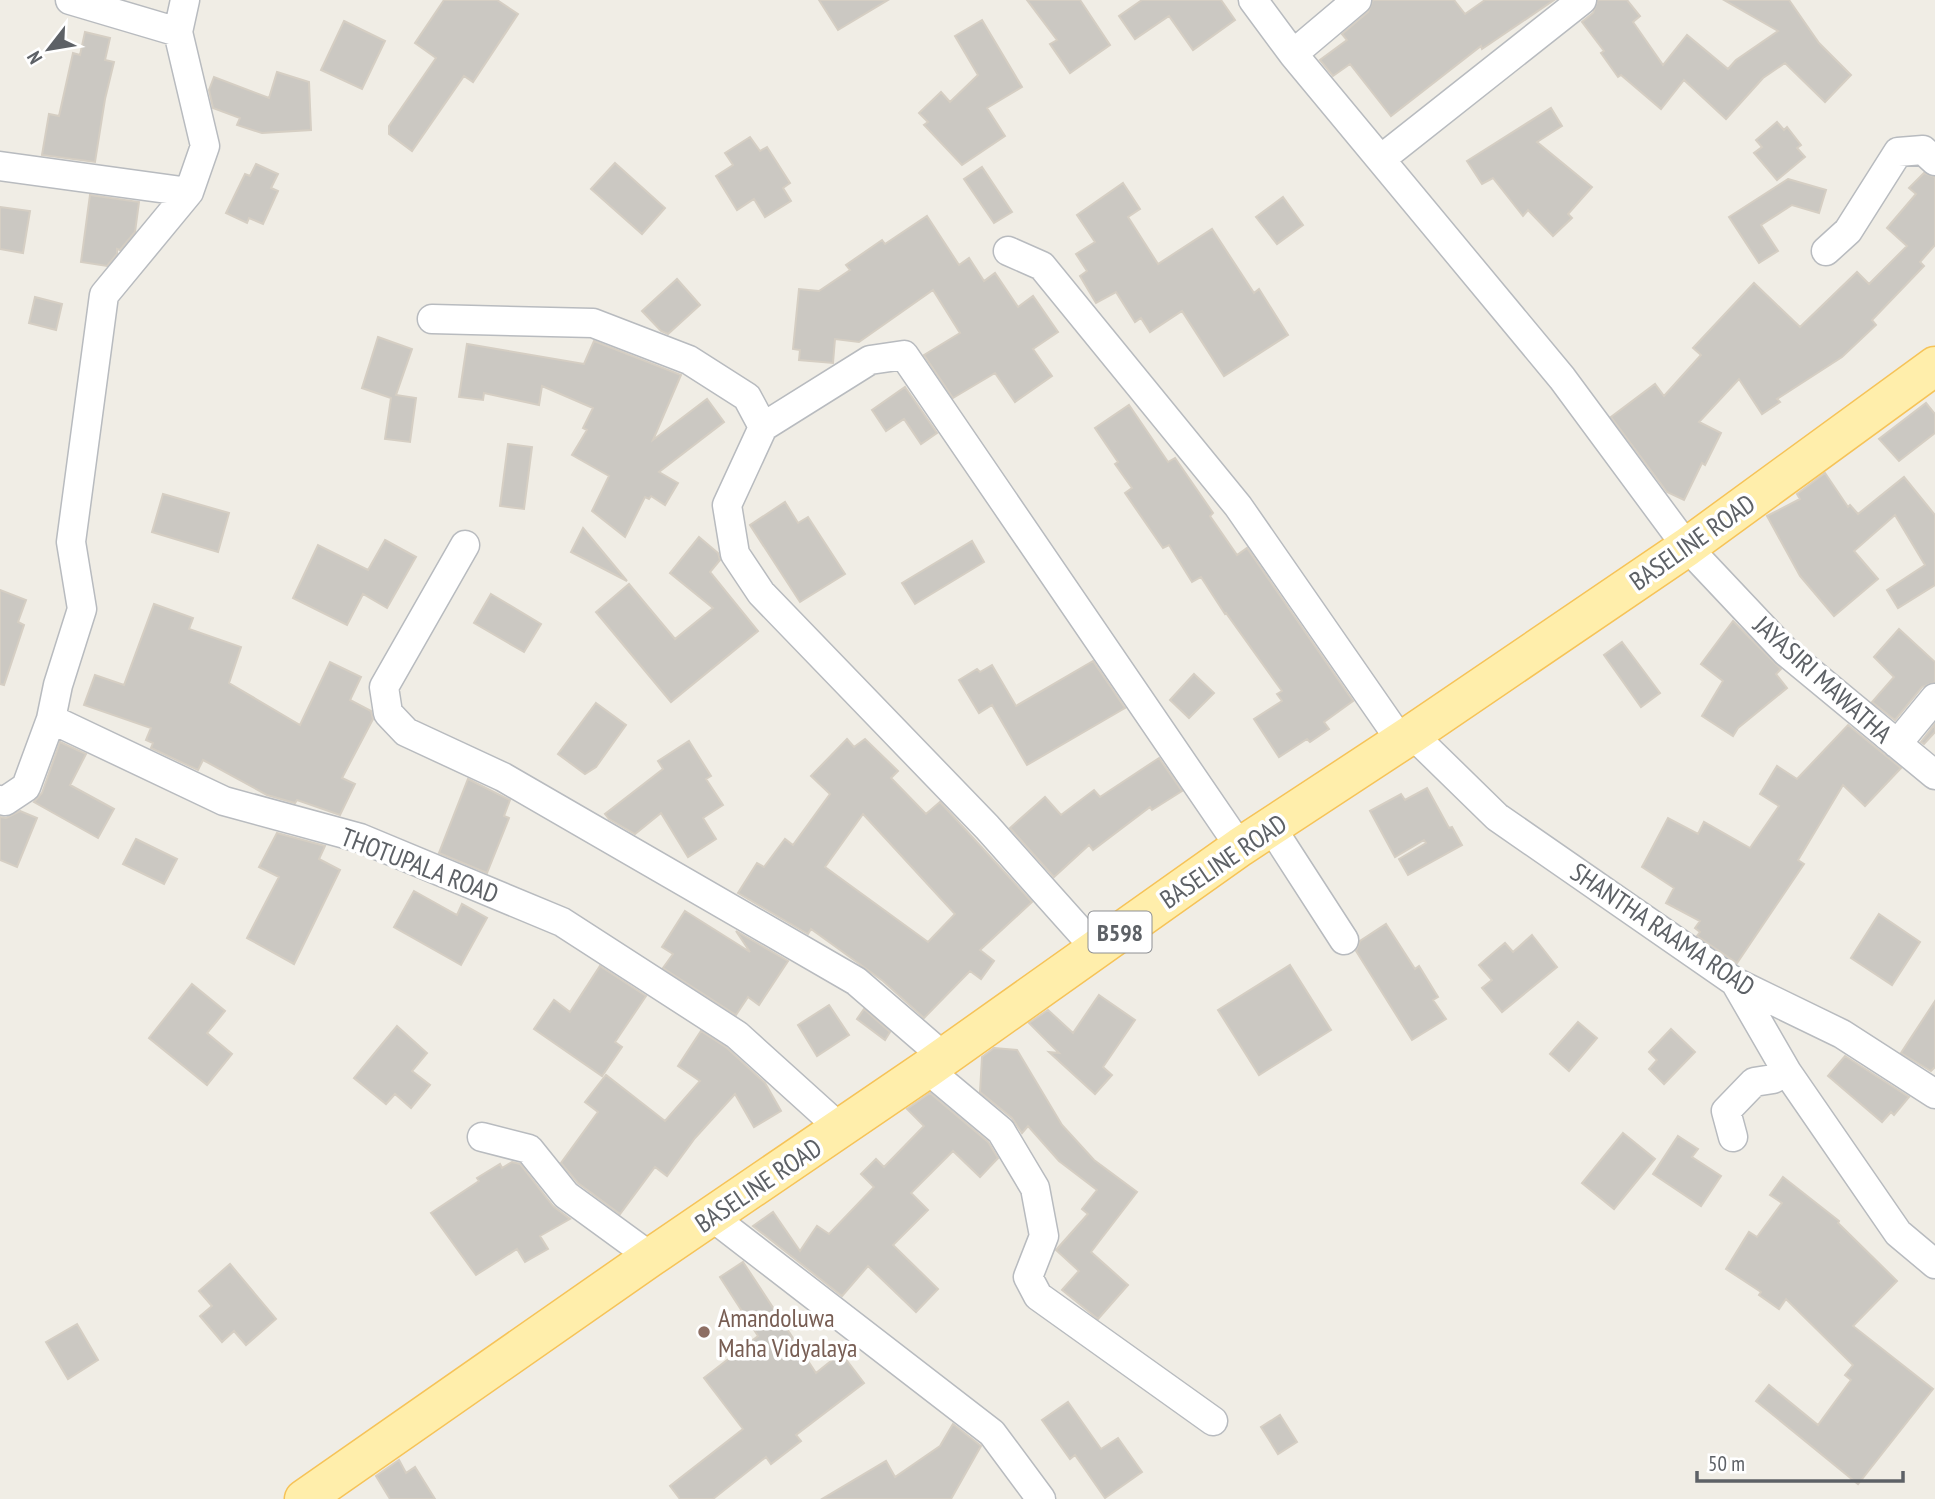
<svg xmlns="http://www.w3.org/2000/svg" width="1935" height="1499" viewBox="0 0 1935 1499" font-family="'PT Sans Narrow',sans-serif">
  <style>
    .building { fill: #cbc8c2; stroke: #d5cec3; stroke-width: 2; fill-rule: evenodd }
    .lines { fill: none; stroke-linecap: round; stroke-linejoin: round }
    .minor-casing { stroke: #b8bbbf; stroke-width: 31 }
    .primary-casing { stroke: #f6c358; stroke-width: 41 }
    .minor { stroke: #fff; stroke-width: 28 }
    .primary { stroke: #ffeeab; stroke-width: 38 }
    .education-dot { fill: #8d6e63; stroke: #fff; stroke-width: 2.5 }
    .labels { text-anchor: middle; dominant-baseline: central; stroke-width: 7; stroke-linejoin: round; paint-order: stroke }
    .shield { fill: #fff; stroke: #8e9094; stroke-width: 2 }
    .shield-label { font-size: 24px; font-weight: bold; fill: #5d6166 }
    .street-label { font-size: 26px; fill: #5d6166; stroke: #fff }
    .education-label { font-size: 26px; fill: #785e54; stroke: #fff; text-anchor: start }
  </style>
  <rect width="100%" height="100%" fill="#f0ede5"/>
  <path class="building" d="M444 0H497L518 14 473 82 464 76 412 151 389 134V126L436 58 415 43Z
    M819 0H888L838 30Z
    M1027 0H1080L1110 45 1070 73 1050 44 1057 40Z
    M1142 0H1221L1235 20 1193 50 1169 16 1135 39 1119 16Z
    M1373 0H1454L1465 14 1485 0H1554L1482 49 1481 46 1391 116 1350 64 1333 76 1320 60 1347 40 1342 34 1368 12Z
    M1598 0H1627L1640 16 1633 22 1663 65 1687 35 1728 69 1736 60 1778 31 1724 0H1789L1819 43 1851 75 1825 102 1785 63 1763 78 1726 119 1684 80 1661 109 1621 75 1618 77 1601 53 1604 51 1582 22 1593 13Z
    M982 20 1022 87 987 108 1005 136 962 165 924 125 928 122 919 113 941 92 950 102 978 75 955 36Z
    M344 21 385 41 362 89 321 70Z
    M85 32 110 38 105 60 114 62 105 99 95 162 42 155 49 114 59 116 73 53 80 55Z
    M277 72 309 82 311 130 262 133 237 125 240 118 213 108 209 90 214 77 269 98Z
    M1551 108 1562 126 1537 142 1592 187 1568 214 1572 218 1553 236 1528 210 1523 216 1493 178 1482 184 1467 161Z
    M1777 122 1784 130 1787 127 1801 145 1797 148 1805 157 1777 180 1754 153 1762 147 1756 140Z
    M750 137 760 151 767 147 790 183 783 188 791 201 765 217 754 199 737 210 716 176 733 165 725 153Z
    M615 163 665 208 642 234 591 189Z
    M256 164 278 174 271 188 278 191 263 224 249 218 247 223 226 213 245 174 250 176Z
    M982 167 1012 212 994 223 964 179Z
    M1924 173 1935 177V245L1920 262 1924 266 1872 320 1876 325 1842 357 1777 399 1780 402 1762 414 1739 379 1699 422 1721 433 1705 465 1702 463 1684 500 1667 492 1611 417 1655 384 1664 396 1701 355 1693 348 1754 283 1800 327 1857 272 1869 284 1907 246 1887 228 1916 194 1909 188Z
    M1788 179 1826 190 1819 213 1792 205 1761 225 1778 251 1759 263 1729 217Z
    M1123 183 1140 209 1128 217 1158 264 1212 229 1254 293 1259 289 1288 335 1224 376 1182 311 1150 332 1141 318 1135 322 1116 292 1096 303 1080 276 1087 271 1076 254 1095 242 1077 215Z
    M90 195 139 202 135 232 120 250 117 249V254L107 266 81 262Z
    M1283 197 1303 225 1277 244 1256 217Z
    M0 207 30 211 23 253 0 249Z
    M927 216 959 265 969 258 984 281 995 273 1018 307 1033 296 1058 332 1033 349 1052 376 1015 402 995 373 953 398 924 355 960 333 933 290 859 342 835 339 833 363 799 360 800 350 793 349 799 289 819 291 850 270 846 265 882 240 885 244Z
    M677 279 700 305 668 334 661 331 642 311Z
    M35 297 62 304 56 330 29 323Z
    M378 337 412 349 396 395 416 398 410 442 385 439 391 398 362 388Z
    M594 341 681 375 653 440 707 399 724 422 659 472 678 483 665 505 651 496 649 499 645 497 625 537 592 511 609 476 572 455 587 430 583 428 593 408 542 386 539 405 484 393 483 400 459 397 467 344 584 364Z
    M905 387 937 433 921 444 904 419 886 431 872 410Z
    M1926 403 1935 414V433L1899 461 1879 439Z
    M1129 405 1168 462 1175 458 1213 513 1210 516 1237 555 1247 548 1353 701 1324 722 1329 729 1310 742 1307 739 1279 757 1254 719 1282 701 1277 694 1282 691 1226 613 1225 614 1201 577 1192 582 1169 545 1163 548 1125 493 1132 488 1115 464 1118 462 1095 428Z
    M508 444 532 447 524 509 500 506Z
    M1825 473 1848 507 1850 505 1858 514 1904 477 1935 515V585L1898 608 1887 590 1925 565 1895 515 1854 551 1878 579 1834 616 1800 576 1767 516 1800 499 1797 494Z
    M163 494 229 513 218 552 152 532Z
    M785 502 798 523 808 517 845 574 800 602 750 525Z
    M583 528 627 581 571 552Z
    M699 537 718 553 720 560 710 572 758 631 671 702 596 612 629 584 675 639 713 608 670 573Z
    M385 540 416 557 387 608 363 594 347 625 293 598 318 545 368 570Z
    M972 541 984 562 915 604 902 583Z
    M0 590 26 600 18 622 24 625 4 685 0 684Z
    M491 594 541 624 524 652 474 623Z
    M154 604 193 618 189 629 241 647 229 683 300 725 330 662 361 677 350 700 371 711 373 719 342 778 355 784 340 815 297 800 295 803 267 795 203 760 198 770 151 748 153 743 146 740 151 728 84 705 95 675 124 685Z
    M1733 621 1781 669 1776 674 1787 688 1738 728 1733 736 1702 716 1723 681 1701 664Z
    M1899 629 1935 662V682L1922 687 1895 720 1872 702 1894 677 1874 657Z
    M1622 642 1660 693 1641 707 1604 655Z
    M1093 661 1125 708 1027 765 992 705 979 713 959 680 977 669 980 672 992 665 1016 706Z
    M1194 674 1214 693 1189 718 1170 700Z
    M596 703 626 725 596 767 585 774 558 754Z
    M1935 724V732L1924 744 1921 742Z
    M1848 725 1901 768 1865 806 1843 785 1798 860 1804 864 1737 963 1697 936 1700 932 1695 928 1700 921 1666 903 1674 888 1642 867 1668 818 1698 834 1704 822 1750 848 1779 806 1760 794 1777 766 1797 779Z
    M847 739 854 747 865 739 898 771 891 778 926 814 940 802 1032 902 980 950 994 961 981 979 970 971 924 1018 883 981 811 929 808 934 738 893 757 863 764 867 785 839 793 845 830 794 811 776ZM863 814 955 914 928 942 825 867Z
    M689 741 711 776 706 779 723 805 703 818 716 839 688 857 661 813 635 834 609 819 605 814 663 769 658 761Z
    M60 742 86 754 70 785 114 809 98 838 34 802 42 793Z
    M1159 758 1182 791 1152 810 1150 807 1093 850 1089 845 1054 877 1010 828 1045 797 1061 815 1094 790 1100 797Z
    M468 779 510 800 504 816 509 818 487 873 439 853Z
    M1427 788 1449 828 1452 827 1462 845 1408 875 1399 859 1426 843 1424 840 1395 857 1370 811 1401 794 1405 800Z
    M20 811 37 818 17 867 0 860V817L6 818Z
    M277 833 325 846 319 859 340 870 294 964 247 938 279 877 259 867Z
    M136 839 177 859 164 884 123 864Z
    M414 891 457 915 462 904 487 918 461 965 394 927Z
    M685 911 750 952 736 931 788 961 759 1005 748 997 736 1015 663 968 673 954 662 947Z
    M1879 914 1920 942 1892 985 1851 958Z
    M1386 924 1415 969 1419 966 1438 997 1433 1000 1446 1019 1412 1040 1356 951 1360 941Z
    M1532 935 1557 967 1502 1012 1482 988 1492 980 1479 965 1505 943 1513 952Z
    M1290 965 1331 1030 1259 1075 1218 1010Z
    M600 966 646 996 615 1042 622 1047 602 1076 534 1029 554 1000 570 1012Z
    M192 984 225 1011 207 1033 232 1054 207 1085 149 1038Z
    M1099 995 1135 1020 1103 1067 1112 1075 1095 1094 1049 1052 1059 1053 1029 1023 1048 1010 1073 1033Z
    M1935 1001V1067L1931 1071 1901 1053Z
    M829 1005 849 1035 817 1056 798 1025Z
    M864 1009 890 1032 885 1040 857 1019Z
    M1578 1022 1597 1038 1569 1071 1550 1054Z
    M397 1026 427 1053 412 1071 430 1085 411 1108 395 1094 386 1104 354 1078Z
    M1671 1029 1695 1052 1664 1084 1649 1069 1657 1060 1649 1052Z
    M701 1031 727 1048 765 1083 781 1111 754 1127 735 1094 695 1138 667 1176 655 1167 620 1214 578 1183 561 1163 598 1112 585 1102 606 1075 665 1121 700 1081 678 1066Z
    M994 1048 1017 1050 1062 1125 1094 1160 1137 1192 1091 1252 1128 1285 1098 1319 1062 1290 1079 1271 1056 1250 1088 1214 1082 1209 1097 1190 1059 1161 1028 1126 1022 1133 1012 1118 980 1092 982 1057Z
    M1845 1056 1909 1097 1894 1115 1891 1112 1882 1122 1828 1076Z
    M930 1093 988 1142 998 1158 980 1177 953 1151 911 1193 928 1210 893 1245 938 1289 916 1312 868 1266 842 1296 753 1226 773 1212 800 1251 817 1226 829 1234 874 1187 861 1174 876 1159 884 1167 924 1126 907 1109Z
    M1623 1133 1655 1159 1614 1209 1582 1183Z
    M1678 1136 1698 1149 1692 1157 1721 1176 1701 1206 1653 1174Z
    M512 1162 520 1164 553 1206 570 1219 540 1236 548 1249 525 1262 517 1249 476 1275 431 1213 479 1181 477 1178 500 1164 502 1168Z
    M1783 1177 1839 1221 1838 1223 1897 1281 1853 1326 1933 1389 1858 1484 1756 1401 1769 1385 1818 1425 1851 1380 1845 1375 1853 1365 1786 1299 1779 1309 1759 1295 1761 1292 1726 1269 1749 1232 1757 1237 1782 1203 1770 1195Z
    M743 1262 816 1373 841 1353 864 1383 796 1435 801 1441 771 1464 766 1457 713 1499H680L670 1486 743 1429 704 1378 758 1336 720 1277Z
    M230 1264 276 1319 246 1345 234 1331 222 1342 200 1316 212 1306 199 1291Z
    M77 1324 98 1360 68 1379 46 1342Z
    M1068 1402 1101 1449 1118 1438 1142 1472 1105 1498 1075 1455 1070 1459 1042 1420Z
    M1280 1415 1297 1442 1278 1454 1261 1427Z
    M953 1424 981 1446 951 1499H822L886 1461 895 1477 940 1446Z
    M399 1460 406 1473 415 1467 435 1499H390L376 1476Z"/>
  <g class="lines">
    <defs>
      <path id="minor" d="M70 0 178 32
        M1253 0 1293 54 1562 378 1687 547 1786 652 1935 775
        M1293 54 1357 0
        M1381 159 1582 0
        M0 166 189 192
        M1008 251 1042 266 1238 506 1401 741
        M1826 251 1848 231 1898 152 1923 150 1935 161
        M432 319 593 323 689 360 747 397 763 427 727 505 735 554 761 593 987 827 1096 949
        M763 427 870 360 904 355 1240 847
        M465 545 384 687 388 713 406 732 503 777 856 981 944 1057
        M51 719 58 685 82 609 71 542 104 295 189 192 205 146 178 32 185 0
        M1412 734 1497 817 1735 982 1842 1034 1935 1094
        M1897 744 1935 698
        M0 800 5 801 26 787 51 719 224 801 360 838 562 922 737 1035 841 1129
        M1271 827 1344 940
        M1735 982 1787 1072 1898 1233 1935 1264
        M927 1069 1001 1131 1035 1188 1044 1236 1028 1277 1038 1296 1213 1421
        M482 1137 529 1149 566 1195 651 1257
        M1733 1137 1726 1111 1754 1082 1773 1079 1787 1072
        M711 1216 992 1433 1041 1499"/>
      <path id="primary" d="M304 1499 651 1257 927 1069 1240 847 1412 734 1687 547 1935 366"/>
    </defs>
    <use href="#minor" class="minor-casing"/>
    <use href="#primary" class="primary-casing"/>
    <use href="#minor" class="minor"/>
    <use href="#primary" class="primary"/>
  </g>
  <circle class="education-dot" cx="704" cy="1332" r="7"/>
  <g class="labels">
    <rect class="shield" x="1088.5" y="911.5" width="63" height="41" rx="5"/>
    <g class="shield-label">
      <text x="1120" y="932">B598</text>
    </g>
    <g class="street-label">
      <text transform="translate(1692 542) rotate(-35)">BASELINE ROAD</text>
      <text transform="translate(1823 679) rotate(42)">JAYASIRI MAWATHA</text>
      <text transform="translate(1223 861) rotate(-34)">BASELINE ROAD</text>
      <text transform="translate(420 865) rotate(21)">THOTUPALA ROAD</text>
      <text transform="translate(1663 929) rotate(34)">SHANTHA RAAMA ROAD</text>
      <text transform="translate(758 1185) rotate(-34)">BASELINE ROAD</text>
    </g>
    <g class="education-label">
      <text x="718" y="1317">Amandoluwa<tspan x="718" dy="30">Maha Vidyalaya</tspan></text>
    </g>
  </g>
  <g transform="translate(49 49) rotate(239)" stroke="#ffffff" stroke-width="5" paint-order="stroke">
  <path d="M0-5L12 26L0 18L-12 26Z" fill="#5d6166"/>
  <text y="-10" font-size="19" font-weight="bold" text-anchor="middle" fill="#5d6166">N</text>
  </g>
  <path d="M1697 1471v10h206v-10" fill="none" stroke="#5d6166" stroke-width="3.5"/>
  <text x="1708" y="1471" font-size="21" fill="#5d6166" stroke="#ffffff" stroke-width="5" paint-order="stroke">50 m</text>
</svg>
